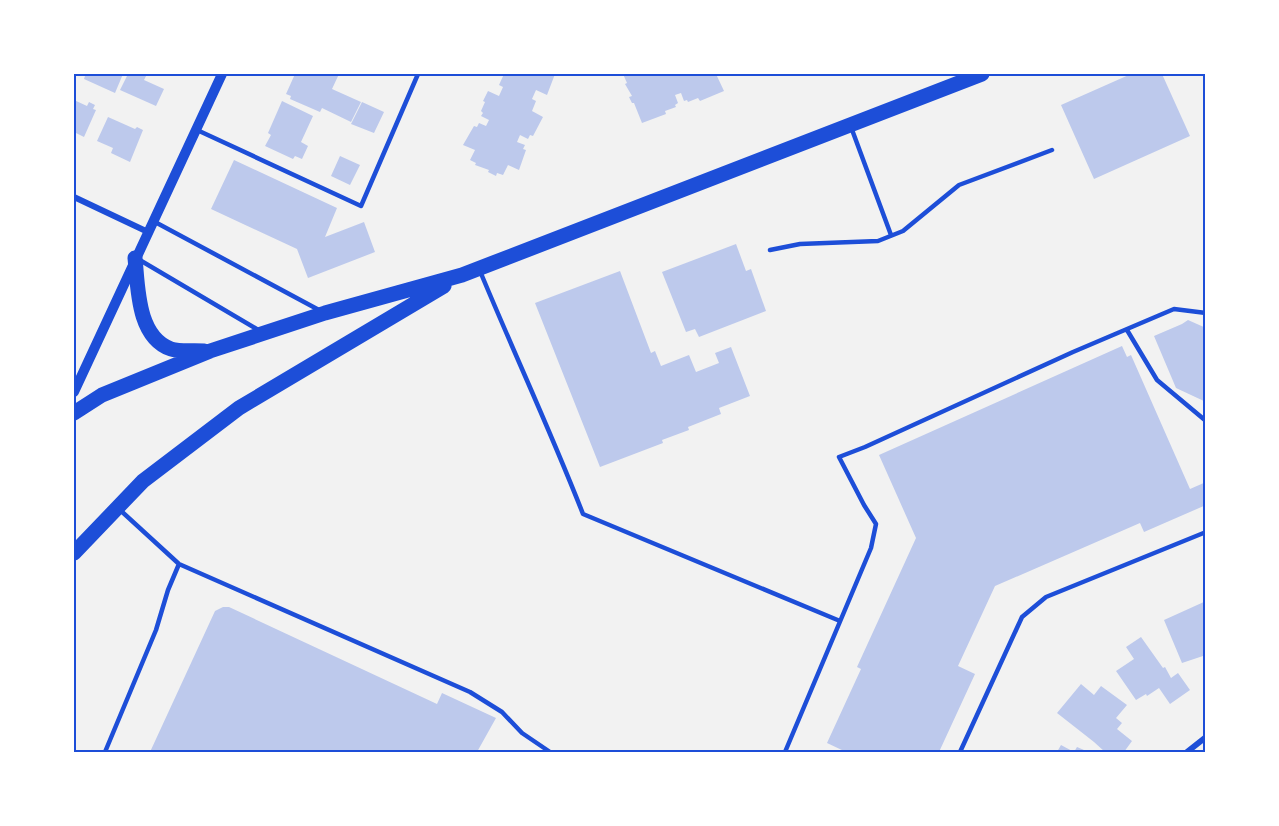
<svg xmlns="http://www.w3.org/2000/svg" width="1279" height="826" viewBox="0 0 1279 826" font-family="'Sofia Sans Condensed',sans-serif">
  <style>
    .building { fill: #bdc9ec }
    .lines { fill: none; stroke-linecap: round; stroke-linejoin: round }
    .service { stroke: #1d4ed8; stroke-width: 4.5 }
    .minor { stroke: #1d4ed8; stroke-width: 6 }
    .tertiary { stroke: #1d4ed8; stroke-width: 10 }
    .primary { stroke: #1d4ed8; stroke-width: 15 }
    .neatline { fill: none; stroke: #1d4ed8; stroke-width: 2 }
  </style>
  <rect width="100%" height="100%" fill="#f2f2f2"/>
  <path class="building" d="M81 74H123L115 93 84 79 85 76Z
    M128 74H147L144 80 164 89 156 106 120 90Z
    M295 74H339L332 89 361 102 351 122 322 108 320 112 290 99 291 96 286 94Z
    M504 74H555L547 95 536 90 532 99 536 101 532 111 543 117 533 136 530 135 528 139 520 135 517 142 525 145 523 149 526 150 519 170 508 165 503 175 497 173 496 176 488 172 489 170 475 165 476 163 470 160 475 150 463 145 474 126 477 127 479 123 486 126 489 120 481 116 483 113 481 111 485 102 483 101 488 91 499 96 503 87 499 85Z
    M623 74H716L724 91 700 101 698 98 688 102 687 100 684 101 681 93 675 95 678 103 675 105 676 107 665 111 666 114 642 123 634 103H632L629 97 632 96 625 84 627 83Z
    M1131 74H1162L1190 136 1094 179 1061 105Z
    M74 100 87 106 89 102 95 105 93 109 96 110 84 137 74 132Z
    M282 101 313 116 301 142 308 146 302 159 295 156 293 159 265 146 271 135 268 133Z
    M362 102 384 112 374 133 351 124Z
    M108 117 135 129 137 127 143 130 130 162 111 153 113 148 97 141Z
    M340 156 360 165 350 185 331 176Z
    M234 160 337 208 325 237 364 222 375 252 308 278 297 249 211 209Z
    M736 244 746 271 751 269 766 311 699 337 695 329 686 332 662 272Z
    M620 271 651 353 655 351 661 366 689 355 696 372 719 363 715 353 731 347 750 396 719 408 721 414 688 427 689 430 662 440 663 443 600 467 535 303Z
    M1188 320 1206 328V402L1176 388 1154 336 1182 324Z
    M1122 346 1127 357 1131 355 1190 489 1206 482V505L1144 532 1140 523 995 586 958 666 975 674 939 752H843L844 751 827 743 861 669 857 667 916 538 879 455Z
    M1206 601V655L1182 663 1164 620Z
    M223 607H229L437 704 442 693 496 718 477 752H150L215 611Z
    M1141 637 1163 668 1165 667 1171 678 1178 673 1190 690 1170 704 1159 688 1147 696 1146 694 1136 700 1116 671 1134 659 1126 647Z
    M1081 684 1094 695 1101 686 1127 705 1116 718 1122 723 1117 729 1132 741 1124 752H1105L1094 742 1057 713Z
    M1061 745 1074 752 1077 747 1084 750 1083 752H1057Z"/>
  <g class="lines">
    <path class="service" d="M851 127 891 235
      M197 130 361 206 418 74
      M155 222 319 310
      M770 250 800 244 878 241 903 231 959 185 1052 150
      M138 259 260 331
      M480 271C514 353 551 432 583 514L840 621
      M1127 330 1157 380 1206 421
      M119 509 179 564 470 692 502 712 522 733 550 752
      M105 752 156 630 168 590 179 564
      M785 752 871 548 876 524 864 505 839 457 865 447 1073 352 1174 309 1206 313
      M960 752 1022 617 1046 597 1206 532"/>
    <path class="minor" d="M74 197 148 232
      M1187 752 1206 737"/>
    <path class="tertiary" d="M74 392 222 74"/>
    <path class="primary" d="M135 258C138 287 137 337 171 349 180 352 194 350 204 351
      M74 413 102 395 210 351 325 313 462 275 982 74
      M74 553 143 481 239 408 444 286"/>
  </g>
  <rect width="1279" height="826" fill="none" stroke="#ffffff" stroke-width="150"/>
  <rect x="75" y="75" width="1129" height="676" class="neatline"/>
</svg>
